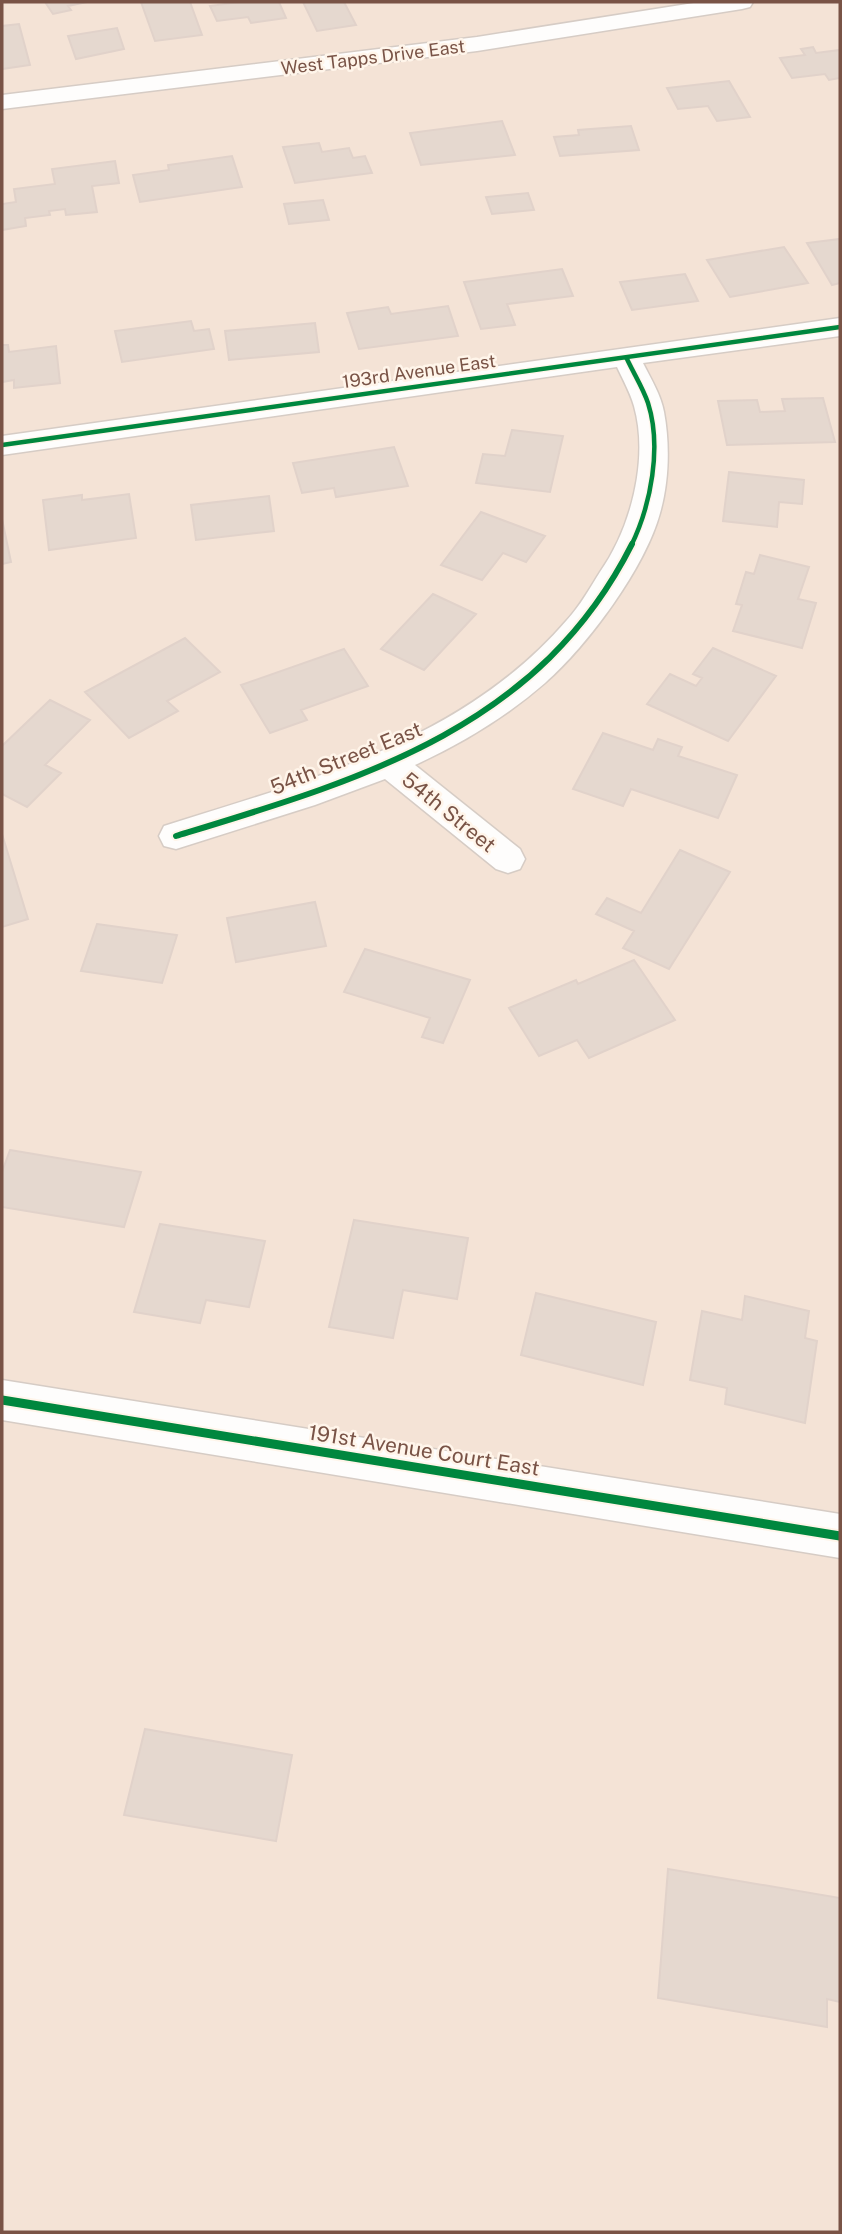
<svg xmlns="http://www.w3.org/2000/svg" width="842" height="2234" viewBox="0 0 842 2234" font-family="'Public Sans',sans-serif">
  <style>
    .residential { fill: #f4e3d6 }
    .building { fill: #e5d8cf; stroke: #e1d2ca; stroke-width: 2 }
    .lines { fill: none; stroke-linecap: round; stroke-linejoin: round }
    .minor-casing { stroke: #d6ccc5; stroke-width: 3 }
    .minor { fill: #fefdfc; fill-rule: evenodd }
    .cycleway-far2-casing { stroke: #fff5ea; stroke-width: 7 }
    .cycleway-far1-casing { stroke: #fff5ea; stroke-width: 10 }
    .cycleway-casing { stroke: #fff5ea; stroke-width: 13 }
    .cycleway-far2 { stroke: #00873e; stroke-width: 4.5 }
    .cycleway-far1 { stroke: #00873e; stroke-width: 6 }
    .cycleway { stroke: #00873e; stroke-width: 9 }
    .labels { text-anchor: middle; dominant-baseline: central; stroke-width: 5; stroke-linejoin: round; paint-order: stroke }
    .far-street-label { font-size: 18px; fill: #795346; stroke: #fff5ea }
    .street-label { font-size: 21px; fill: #795346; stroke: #fff5ea }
  </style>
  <rect width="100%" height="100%" fill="#f8f0e8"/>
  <path class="residential" d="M2 2H840V2232H2Z"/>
  <path class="building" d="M45 2H87L68 6 71 10 53 14Z
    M141 2H190L202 35 155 41Z
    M239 2H279L286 18 251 23 248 17 217 21 210 6Z
    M303 2H344L356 25 317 31Z
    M19 24 30 65 2 69V26Z
    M117 28 124 49 76 59 68 36Z
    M813 47 816 53 840 50V78L829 80 825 74 792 78 780 58 805 55 801 49Z
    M729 81 750 117 717 121 708 106 678 109 667 88Z
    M502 121 515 155 421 165 410 133Z
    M631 126 639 150 560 156 554 137 579 135 578 130Z
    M319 143 322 152 349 148 353 158 365 156 372 173 295 183 283 147Z
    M232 156 242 187 140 202 133 175 169 170 168 165Z
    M115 161 119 183 92 186 97 212 66 215 65 209 49 211 50 215 25 218 26 226 2 230V204L16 202 14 189 55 184 52 169Z
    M528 193 534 210 492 214 486 197Z
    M323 200 329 220 289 224 284 204Z
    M840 239V283L832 285 807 243Z
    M784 247 808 283 730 297 707 260Z
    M562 269 573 296 507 304 515 325 481 329 464 282Z
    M685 274 698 301 632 310 620 282Z
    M448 306 458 336 359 349 347 313 388 307 391 314Z
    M191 321 194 331 209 329 214 349 122 362 115 331Z
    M315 323 319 352 229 360 225 331Z
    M2 345H8L9 352 56 346 60 383 14 388V380L2 382Z
    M823 398 835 442 727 445 718 401 757 400 760 412 785 411 782 399Z
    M512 430 563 436 550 492 476 483 483 454 505 456Z
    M394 447 408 486 336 497 334 488 302 493 293 463Z
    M729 472 804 480 802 504 779 502 777 527 723 521Z
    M129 494 136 538 49 550 43 500 82 495V500Z
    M269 496 274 531 196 540 191 505Z
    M481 512 545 536 526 562 503 553 482 580 441 565Z
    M2 519 11 562 2 564Z
    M760 555 809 567 798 599 816 603 802 648 733 631 742 605 736 604 746 572 754 574Z
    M433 594 476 614 424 670 381 649Z
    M185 638 220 672 167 701 178 711 129 738 85 692Z
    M713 648 776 676 728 741 647 704 670 674 696 686 702 678 693 674Z
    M344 649 368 686 301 710 307 720 270 733 241 685Z
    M50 700 90 720 45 765 61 773 27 807 2 794V746Z
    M603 733 653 750 658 739 682 747 678 756 737 775 718 818 631 789 623 806 573 789Z
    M2 834 28 919 2 927Z
    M680 850 730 872 669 969 623 948 634 931 596 914 607 898 641 913Z
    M315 902 326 946 236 962 227 918Z
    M97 924 177 935 162 983 81 971Z
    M365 949 470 980 443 1043 422 1037 430 1018 344 992Z
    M634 960 675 1020 589 1058 577 1040 539 1056 509 1008 576 980 578 984Z
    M10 1150 141 1172 124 1227 2 1207V1172Z
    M354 1220 468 1238 457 1299 403 1290 393 1338 329 1327Z
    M160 1224 265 1241 249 1307 206 1300 200 1323 134 1312Z
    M536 1293 656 1322 643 1385 521 1355Z
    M745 1296 809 1311 805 1338 817 1341 805 1423 725 1404 727 1388 690 1380 702 1311 742 1320Z
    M145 1729 292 1755 276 1841 124 1815Z
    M668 1869 840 1898V2002L827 1999V2027L658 1998Z"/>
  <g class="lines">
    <defs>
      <path id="minor" d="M700 2H753L750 7 742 9 477 51 2 109V95L477 37Z
        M840 318V336L643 363C651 379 661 395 664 412 670 444 669 482 660 513 645 568 588 645 545 683 506 717 461 744 415 765L520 849 525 859 520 869 508 873 496 869 385 779 315 805 176 849 164 846 159 836 164 826C309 780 463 741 567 620 580 606 590 588 600 572 631 528 649 459 634 406 630 392 623 380 617 367L2 455V436Z
        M2 1380 840 1514V1558L2 1420Z"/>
    </defs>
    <use href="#minor" class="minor-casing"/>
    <use href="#minor" class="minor"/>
    <defs>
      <path id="cycleway-far2" d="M627 359C634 374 643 388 648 403 662 447 651 505 631 546
        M2 445 840 327"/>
      <path id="cycleway-far1" d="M176 836C360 780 539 729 632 544"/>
      <path id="cycleway" d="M2 1400 840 1536"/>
    </defs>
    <use href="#cycleway-far2" class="cycleway-far2-casing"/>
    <use href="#cycleway-far1" class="cycleway-far1-casing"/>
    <use href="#cycleway" class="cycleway-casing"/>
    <use href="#cycleway-far2" class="cycleway-far2"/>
    <use href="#cycleway-far1" class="cycleway-far1"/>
    <use href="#cycleway" class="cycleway"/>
  </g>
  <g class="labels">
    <g class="far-street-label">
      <text transform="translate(373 57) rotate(-7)">West Tapps Drive East</text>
      <text transform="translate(419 371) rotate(-8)">193rd Avenue East</text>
    </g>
    <g class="street-label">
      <text transform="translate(346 758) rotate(-22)">54th Street East</text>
      <text transform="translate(449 812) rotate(39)">54th Street</text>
      <text transform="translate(424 1450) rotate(9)">191st Avenue Court East</text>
    </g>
  </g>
  <rect width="842" height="2234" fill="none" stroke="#795346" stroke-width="7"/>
</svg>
